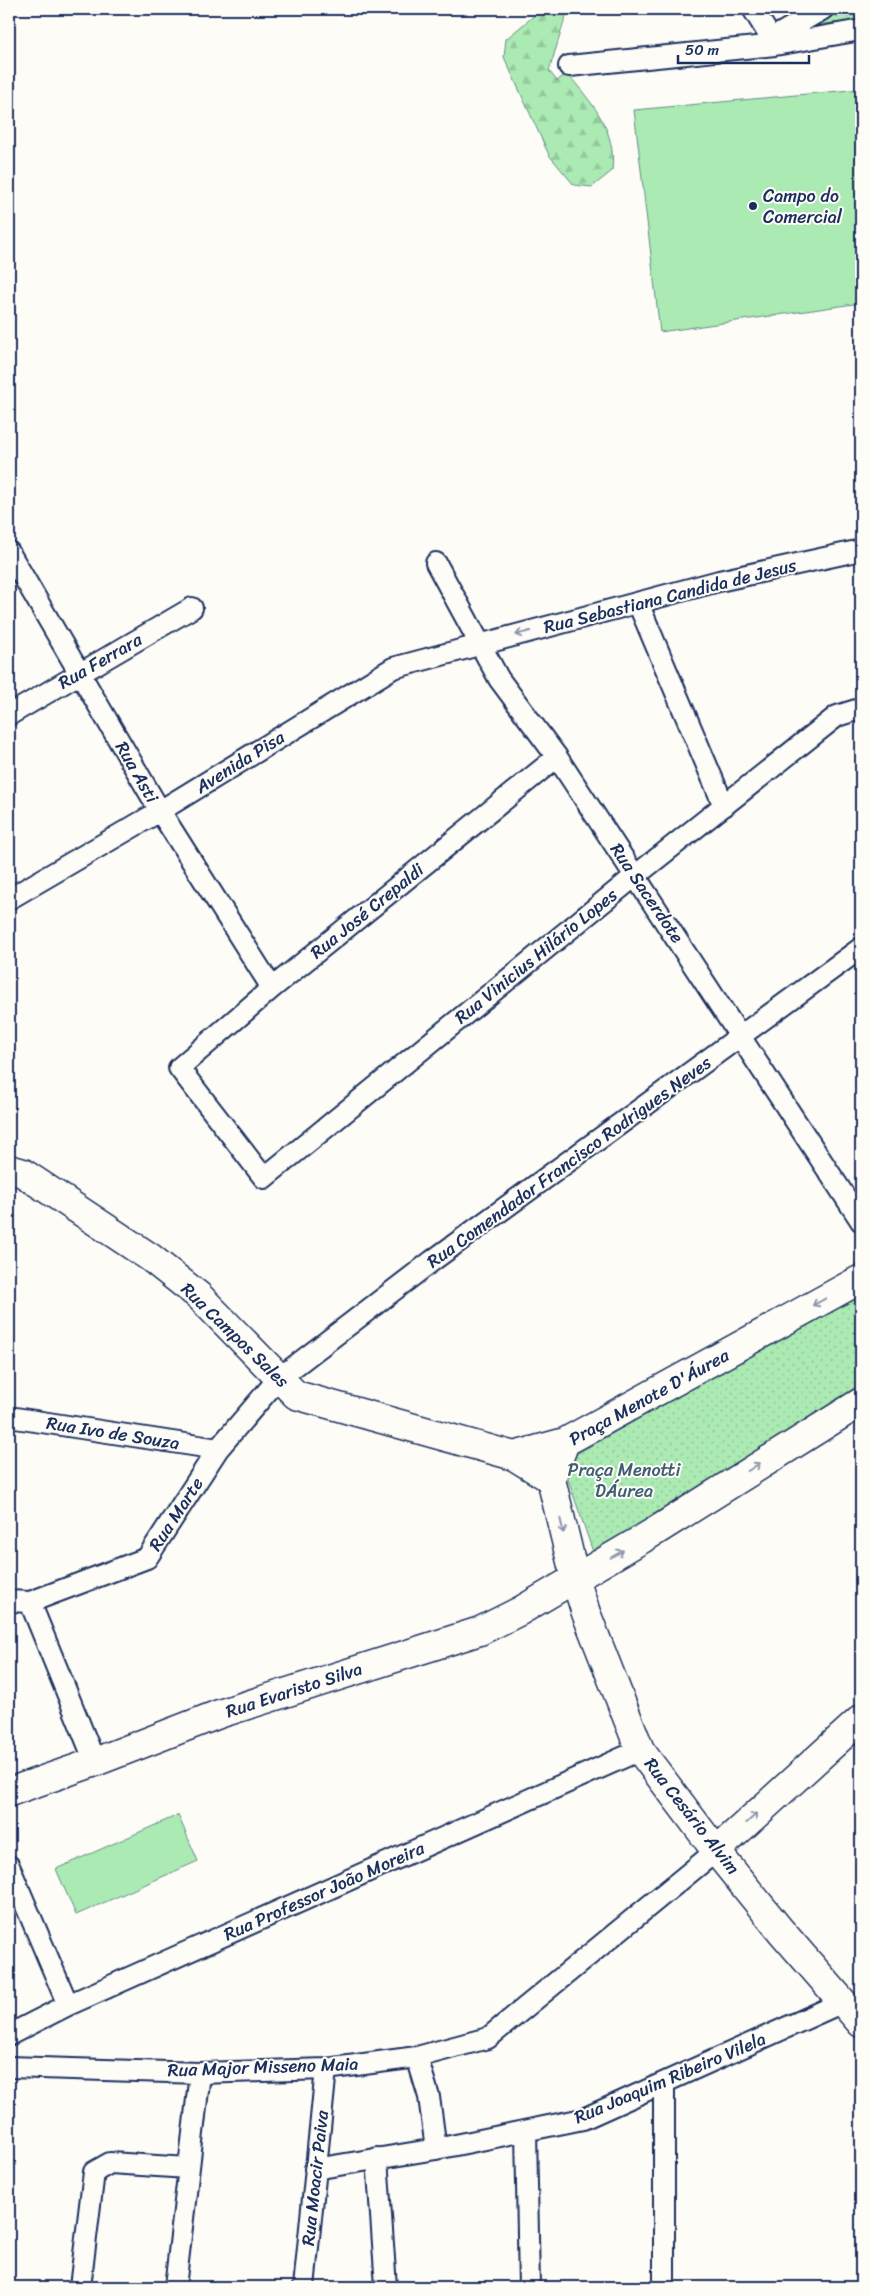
<svg xmlns="http://www.w3.org/2000/svg" width="870" height="2296" viewBox="0 0 870 2296" font-family="Sriracha,sans-serif">
  <style>
    .grass { fill: #abeab2; stroke: #638c88 }
    .forest { fill: url(#forest-firs); stroke: #638c88 }
    .park { fill: url(#park-dots); stroke: #638c88 }
    .lines { fill: none; stroke-linecap: round; stroke-linejoin: round }
    .street-casing { stroke: #1b2f5e; stroke-width: 24 }
    .secondary-casing { stroke: #1b2f5e; stroke-width: 31 }
    .street { stroke: #fdfcf7; stroke-width: 20 }
    .secondary { stroke: #fdfcf7; stroke-width: 28 }
    .oneway { stroke: #8c96aa }
    .poi-dot { fill: #1b2f5e; stroke: #fdfcf7; stroke-width: 2 }
    .labels { text-anchor: middle; dominant-baseline: central; stroke-width: 4; stroke-linejoin: round; paint-order: stroke }
    .poi-label { font-size: 18px; fill: #1b2f5e; stroke: #fdfcf7; text-anchor: start }
    .street-label { font-size: 18px; fill: #1b2f5e; stroke: #fdfcf7 }
    .park-label { font-size: 18px; fill: #3f5e73; stroke: #fdfcf7 }
  </style>
  <defs>
    <pattern id="forest-firs" width="22" height="20" patternUnits="userSpaceOnUse" patternTransform="scale(1.25)"><rect width="22" height="20" fill="#abeab2"/><path d="M5 1l3.5 6h-7zM16 11l3.5 6h-7z" fill="#93c99c"/></pattern>
    <pattern id="park-dots" width="8" height="8" patternUnits="userSpaceOnUse" patternTransform="scale(1.25)"><rect width="8" height="8" fill="#abeab2"/><path d="M2 2h.1M6 6h.1" fill="none" stroke="#93c99c" stroke-width="1.8" stroke-linecap="round"/></pattern>
  </defs>
  <rect width="100%" height="100%" fill="#fdfcf7"/>
  <filter id="ink" filterUnits="userSpaceOnUse"><feTurbulence type="fractalNoise" baseFrequency=".02" numOctaves="2"/><feDisplacementMap in="SourceGraphic" scale="10" xChannelSelector="R" yChannelSelector="G"/><feConvolveMatrix kernelMatrix="1 2 1 2 8 2 1 2 1" color-interpolation-filters="sRGB"/></filter>
  <g filter="url(#ink)">
    <path class="grass" d="M861 89V303L660 332 634 110Z
      M178 1815 198 1861 76 1915 56 1869Z"/>
    <path class="forest" d="M537 9H568L549 71 557 81 567 73C592 103 617 130 612 171L592 187 574 185 549 155 504 57 506 39 536 14Z"/>
    <path class="park" d="M838 9H861V21L810 25Z
      M861 1293V1392L593 1552 562 1462Z"/>
    <g class="lines">
      <defs>
        <path id="street" d="M753 9 775 45
          M771 39 823 9
          M569 66 775 45 861 30
          M9 552 160 811 272 988
          M436 563 499 679 557 757 861 1221
          M638 603 724 806
          M9 715 192 608
          M557 757 272 988 179 1068 264 1178 635 876 837 716 856 710H861
          M9 899 160 811 393 668 719 581 861 550
          M9 1417 218 1449
          M9 1601 30 1602 147 1558 218 1449 278 1379 432 1261 861 948
          M30 1602 95 1762
          M9 1866 68 2005
          M9 2035 68 2005 640 1750
          M417 2057 429 2097 436 2149
          M9 2067 200 2073 326 2069 417 2057 488 2038 716 1851
          M664 2083V2287
          M526 2131 529 2287
          M377 2158 386 2287
          M315 2169 436 2149 583 2119 843 2002
          M80 2287 94 2172 110 2163 188 2168
          M175 2287 200 2073
          M304 2287 326 2069"/>
        <path id="secondary" d="M9 1169 23 1173 151 1258 199 1296 296 1395 514 1456 551 1479
          M565 1442 551 1479 575 1578 586 1613 640 1750 716 1851 781 1931 861 2023
          M514 1456 565 1442 861 1279
          M9 1792 95 1762 219 1714 480 1631 520 1611 654 1532 861 1402
          M716 1851 861 1719"/>
      </defs>
      <use href="#street" class="street-casing"/>
      <use href="#secondary" class="secondary-casing"/>
      <use href="#street" class="street"/>
      <use href="#secondary" class="secondary"/>
    </g>
    <defs><path id="oneway-shaft" d="M-6 0H5M1.5-3L5.5 0L1.5 3" fill="none" stroke-width="1.6" stroke-linecap="round" stroke-linejoin="round" transform="scale(1.25)"/></defs>
    <g class="oneway">
      <use href="#oneway-shaft" transform="translate(523 633) rotate(165)"/>
      <use href="#oneway-shaft" transform="translate(819 1302) rotate(151)"/>
      <use href="#oneway-shaft" transform="translate(754 1467) rotate(-32)"/>
      <use href="#oneway-shaft" transform="translate(562 1526) rotate(77)"/>
      <use href="#oneway-shaft" transform="translate(617 1554) rotate(-30)"/>
      <use href="#oneway-shaft" transform="translate(752 1818) rotate(-42)"/>
    </g>
  </g>
  <circle class="poi-dot" cx="753" cy="206" r="5"/>
  <g class="labels">
    <g class="poi-label">
      <text x="763" y="196">Campo do<tspan x="763" dy="21">Comercial</tspan></text>
    </g>
    <g class="street-label">
      <text transform="translate(670 596) rotate(-14)">Rua Sebastiana Candida de Jesus</text>
      <text transform="translate(100 661) rotate(-30)">Rua Ferrara</text>
      <text transform="translate(240 762) rotate(-32)">Avenida Pisa</text>
      <text transform="translate(137 772) rotate(60)">Rua Asti</text>
      <text transform="translate(647 893) rotate(56)">Rua Sacerdote</text>
      <text transform="translate(367 911) rotate(-39)">Rua José Crepaldi</text>
      <text transform="translate(536 956) rotate(-39)">Rua Vinicius Hilário Lopes</text>
      <text transform="translate(569 1162) rotate(-36)">Rua Comendador Francisco Rodrigues Neves</text>
      <text transform="translate(235 1335) rotate(44)">Rua Campos Sales</text>
      <text transform="translate(649 1397) rotate(-29)">Praça Menote D'Áurea</text>
      <text transform="translate(113 1433) rotate(9)">Rua Ivo de Souza</text>
      <text transform="translate(176 1514) rotate(-57)">Rua Marte</text>
      <text transform="translate(294 1690) rotate(-18)">Rua Evaristo Silva</text>
      <text transform="translate(692 1816) rotate(52)">Rua Cesário Alvim</text>
      <text transform="translate(324 1891) rotate(-24)">Rua Professor João Moreira</text>
      <text transform="translate(263 2067) rotate(-2)">Rua Major Misseno Maia</text>
      <text transform="translate(670 2078) rotate(-23)">Rua Joaquim Ribeiro Vilela</text>
      <text transform="translate(315 2178) rotate(-84)">Rua Moacir Paiva</text>
    </g>
    <g class="park-label">
      <text x="624" y="1470">Praça Menotti<tspan x="624" dy="21">DÁurea</tspan></text>
    </g>
  </g>
  <rect width="870" height="2296" fill="none" stroke="#fdfcf7" stroke-width="30"/>
  <rect x="15" y="15" width="840" height="2266" fill="none" stroke="#1b2f5e" stroke-width="2" filter="url(#ink)"/>
  <path d="M678 55v8h131v-8" fill="none" stroke="#1b2f5e" stroke-width="2.5"/>
  <text x="685" y="55" font-size="15" fill="#1b2f5e" stroke="#fdfcf7" stroke-width="4" paint-order="stroke">50 m</text>
</svg>
